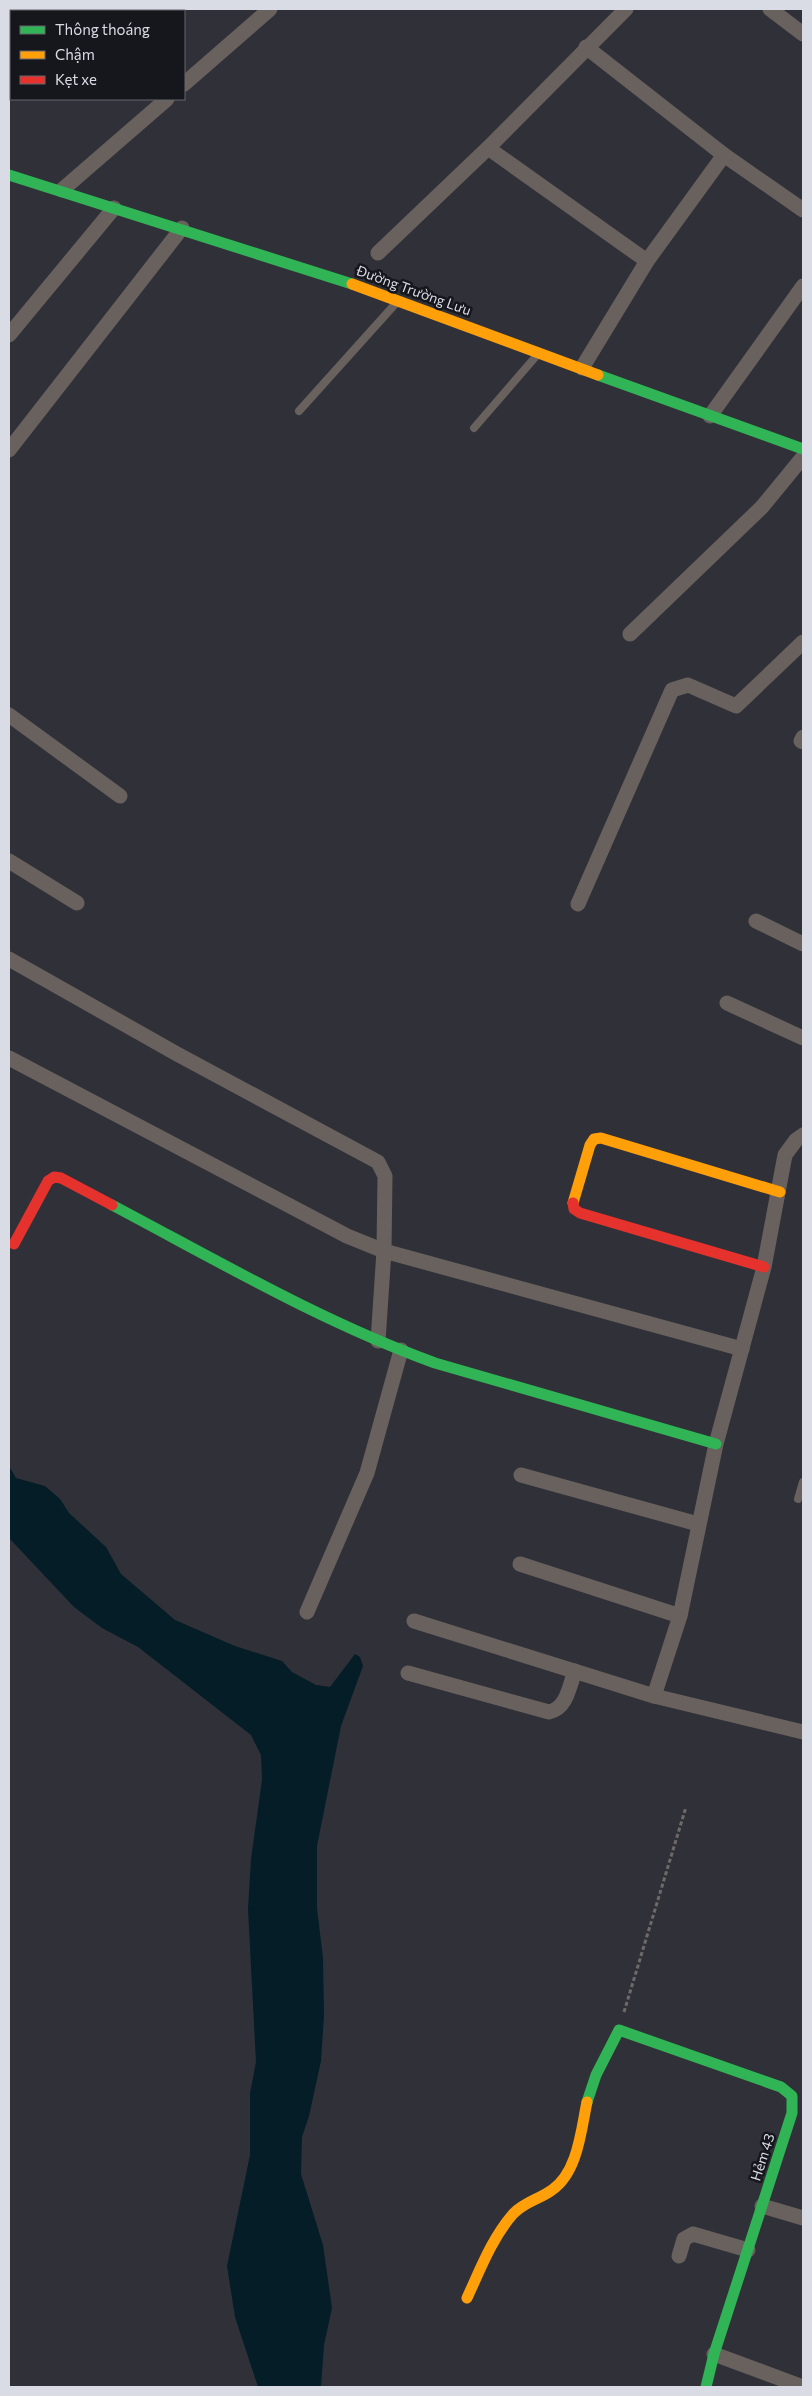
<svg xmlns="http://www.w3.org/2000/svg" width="812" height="2396" font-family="Commissioner,sans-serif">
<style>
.water{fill:#041d26}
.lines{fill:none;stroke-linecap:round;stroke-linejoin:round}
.path{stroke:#6f6a68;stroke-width:3;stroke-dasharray:4 2.5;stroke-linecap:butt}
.lane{stroke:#69615d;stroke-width:8}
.street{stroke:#69615d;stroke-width:15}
.fast{stroke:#30b455;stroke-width:11}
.slow{stroke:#ff9f0a;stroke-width:11}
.jam{stroke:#e5322d;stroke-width:11}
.labels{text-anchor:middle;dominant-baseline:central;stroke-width:5;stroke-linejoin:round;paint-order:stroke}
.street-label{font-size:14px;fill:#dadce5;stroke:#16171d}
</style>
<rect width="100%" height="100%" fill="#303138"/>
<path class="water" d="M 9,1466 L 16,1478 L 45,1486 L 60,1499 L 69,1513 L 106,1547 L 121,1574 L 175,1620 L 235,1646 L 282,1661 L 292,1672 L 316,1685 L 330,1687 L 355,1654 L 360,1657 L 363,1666 L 341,1726 L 317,1846 L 317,1908 L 323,1958 L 324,2016 L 321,2061 L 309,2116 L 302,2137 L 301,2174 L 323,2245 L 332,2308 L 324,2345 L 321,2387 L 258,2387 L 235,2317 L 227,2266 L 250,2155 L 250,2093 L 256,2062 L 248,1909 L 251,1859 L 262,1780 L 261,1755 L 251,1735 L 138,1647 L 102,1628 L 74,1607 L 9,1538 Z"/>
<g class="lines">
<path class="path" d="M 624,2012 L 686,1807"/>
<g class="lane">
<path d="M 299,411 L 397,302"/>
<path d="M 474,428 L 538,354"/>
<path d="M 798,1499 L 803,1482"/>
</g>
<g class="street">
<path d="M 770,9 L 803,34"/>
<path d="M 101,11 L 104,9"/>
<path d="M 586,47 L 724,155 L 803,210"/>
<path d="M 184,84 L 270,9"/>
<path d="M 9,87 L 11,85"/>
<path d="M 488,148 L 647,261"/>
<path d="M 62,190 L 167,99"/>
<path d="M 378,253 L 488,148 L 626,9"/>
<path d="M 9,335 L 114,208"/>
<path d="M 582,368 L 647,261 L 724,155"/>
<path d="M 710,416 L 803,286"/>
<path d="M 9,450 L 182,228"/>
<path d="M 630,634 L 762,507 L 803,457"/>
<path d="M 9,715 L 120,796"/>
<path d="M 803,737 L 801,741 L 803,742"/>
<path d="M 9,861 L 77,903"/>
<path d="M 578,904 L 672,690 L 688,685 L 736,706 L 803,642"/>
<path d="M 756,921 L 803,944"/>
<path d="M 9,959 L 177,1054 L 378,1162 L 385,1176 L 384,1251 L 378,1341"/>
<path d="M 727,1003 L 803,1038"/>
<path d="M 9,1058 L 347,1236 L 384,1251 L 742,1349"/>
<path d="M 521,1475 L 698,1524"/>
<path d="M 520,1564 L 680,1616"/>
<path d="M 307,1612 L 367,1473 L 401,1350"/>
<path d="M 414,1621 L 654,1696 L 803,1732"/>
<path d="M 408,1673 L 549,1712 C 567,1708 569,1687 575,1671"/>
<path d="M 654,1696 L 680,1616 L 716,1444 L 764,1267 L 785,1155 L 796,1140 L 803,1135"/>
<path d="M 762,2206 L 803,2218"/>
<path d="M 679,2256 L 684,2239 L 693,2234 L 748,2250"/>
<path d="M 714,2354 L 803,2387"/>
</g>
<g class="fast">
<path d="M 9,175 L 352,284"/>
<path d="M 598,375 L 803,449"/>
<path d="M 112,1205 C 218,1261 322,1322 435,1363 L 716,1444"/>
<path d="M 587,2102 L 596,2075 L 619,2030 L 781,2087 L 792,2096 L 792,2113 L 714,2354 L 706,2387"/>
</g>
<g class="slow">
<path d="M 352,284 L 598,375"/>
<path d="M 573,1203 L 590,1145 L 594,1139 L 601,1138 L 780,1192"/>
<path d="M 467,2298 C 480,2270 492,2238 513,2214 C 524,2202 540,2199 552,2190 C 578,2172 581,2130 587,2102"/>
</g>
<g class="jam">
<path d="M 573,1203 L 574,1209 L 580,1213 L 764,1267"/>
<path d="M 14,1244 L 48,1181 L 54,1177 L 61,1178 L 112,1205"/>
</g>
</g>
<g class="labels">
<g class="street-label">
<text transform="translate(414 290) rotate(20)">Đường Trường Lưu</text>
<text transform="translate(762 2157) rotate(-72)">Hẻm 43</text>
</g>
</g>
<rect width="812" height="2396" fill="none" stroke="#dadce5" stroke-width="20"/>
<rect x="10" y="10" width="175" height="90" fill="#16171d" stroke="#64666d"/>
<rect x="20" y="26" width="25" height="8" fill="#30b455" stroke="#64666d"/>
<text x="55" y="35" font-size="15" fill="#dadce5">Thông thoáng</text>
<rect x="20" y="51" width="25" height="8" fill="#ff9f0a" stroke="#64666d"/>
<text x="55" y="60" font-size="15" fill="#dadce5">Chậm</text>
<rect x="20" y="76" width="25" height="8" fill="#e5322d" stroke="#64666d"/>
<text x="55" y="85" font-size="15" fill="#dadce5">Kẹt xe</text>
</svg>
